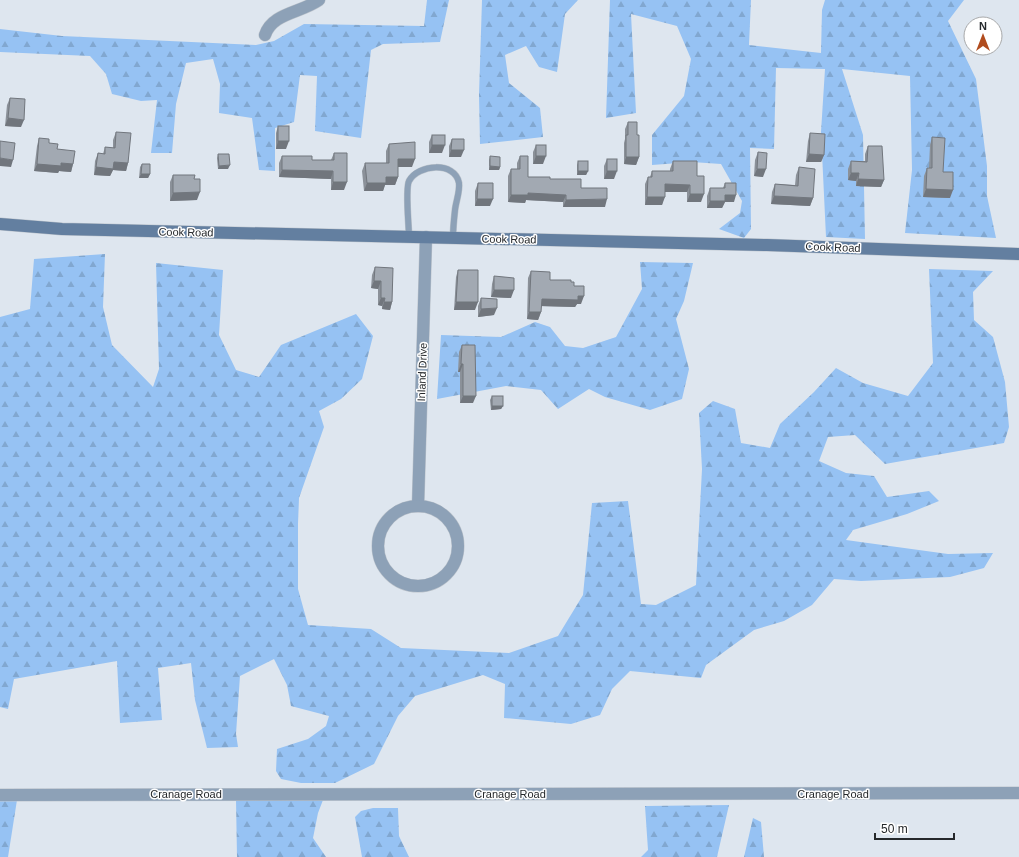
<svg xmlns="http://www.w3.org/2000/svg" width="1019" height="857" font-family="Helvetica,sans-serif">
<style>
.forest{fill:url(#forest-firs)}
.lines{fill:none;stroke-linecap:round;stroke-linejoin:round}
.lane-casing{stroke:#bdc4cc;stroke-width:7}
.street-casing{stroke:#bdc4cc;stroke-width:13}
.secondary-casing{stroke:#bdc4cc;stroke-width:13}
.lane{stroke:#8da1b7;stroke-width:6}
.street{stroke:#8da1b7;stroke-width:12}
.secondary{stroke:#637fa0;stroke-width:12}
.wall{fill:#8b9199}
.shaded-wall{fill:#71767d}
.building{fill:#a2a9b2;stroke:#71767d}
.labels{text-anchor:middle;dominant-baseline:central;stroke-width:3;stroke-linejoin:round;paint-order:stroke}
.street-label{font-size:11px;fill:#25282b;stroke:#fff}
</style>
<defs>
<pattern id="forest-firs" width="22" height="20" patternUnits="userSpaceOnUse"><rect width="22" height="20" fill="#96c2f3"/><path d="M5 1l3.5 6h-7zM16 11l3.5 6h-7z" fill="#81a7d0"/></pattern>
</defs>
<rect width="100%" height="100%" fill="#dee6ef"/>
<g class="forest">
<path d="M 427,0 L 449,0 L 440,42 L 383,44 L 371,50 L 361,138 L 315,131 L 317,76 L 300,75 L 294,122 L 275,128 L 275,171 L 259,170 L 252,118 L 219,113 L 220,84 L 213,59 L 186,63 L 176,104 L 172,153 L 151,153 L 157,100 L 141,101 L 112,94 L 106,74 L 90,56 L 0,52 L 0,29 L 62,36 L 256,45 L 274,41 L 304,24 L 424,26 Z"/>
<path d="M 482,0 L 578,0 L 565,14 L 557,72 L 539,67 L 526,46 L 505,55 L 509,83 L 540,108 L 543,137 L 480,144 L 479,95 Z"/>
<path d="M 610,0 L 751,0 L 749,45 L 821,53 L 822,10 L 825,0 L 964,0 L 948,21 L 976,79 L 987,166 L 987,196 L 996,238 L 905,233 L 912,170 L 910,76 L 842,69 L 863,135 L 865,239 L 826,237 L 821,132 L 825,69 L 776,68 L 774,149 L 750,148 L 751,229 L 744,238 L 719,229 L 740,213 L 742,201 L 721,164 L 692,162 L 652,165 L 652,135 L 684,96 L 691,59 L 677,26 L 631,14 L 636,113 L 606,118 Z"/>
<path d="M 105,254 L 103,307 L 112,345 L 153,387 L 159,369 L 156,263 L 223,270 L 219,335 L 236,370 L 259,377 L 281,345 L 356,314 L 373,336 L 362,379 L 341,399 L 319,411 L 324,427 L 299,498 L 298,524 L 298,589 L 308,625 L 371,629 L 401,648 L 509,653 L 558,636 L 583,595 L 592,503 L 628,501 L 641,604 L 656,605 L 696,585 L 702,469 L 699,413 L 713,401 L 735,409 L 741,443 L 770,448 L 780,424 L 814,392 L 836,368 L 863,383 L 908,396 L 933,363 L 929,269 L 993,271 L 973,292 L 974,320 L 993,337 L 1005,382 L 1009,427 L 1004,443 L 885,464 L 855,435 L 828,437 L 819,461 L 846,473 L 874,476 L 887,497 L 929,491 L 939,501 L 907,514 L 853,530 L 846,540 L 948,554 L 993,553 L 984,568 L 950,577 L 861,581 L 834,579 L 812,605 L 784,621 L 754,630 L 706,665 L 701,678 L 630,671 L 612,689 L 600,715 L 571,724 L 504,718 L 505,684 L 483,675 L 415,696 L 398,716 L 374,764 L 335,783 L 301,783 L 281,779 L 276,771 L 277,749 L 308,739 L 326,726 L 329,716 L 291,706 L 287,685 L 274,659 L 240,676 L 236,734 L 238,747 L 207,748 L 195,700 L 191,663 L 158,668 L 162,720 L 120,723 L 117,661 L 14,679 L 8,709 L 0,707 L 0,317 L 30,309 L 34,259 Z"/>
<path d="M 640,262 L 693,263 L 684,301 L 676,319 L 689,369 L 682,399 L 650,410 L 605,397 L 589,389 L 558,409 L 541,390 L 506,386 L 437,399 L 441,335 L 501,337 L 535,322 L 550,327 L 565,346 L 583,348 L 616,337 L 642,289 Z"/>
<path d="M 0,800 L 17,800 L 8,857 L 0,857 Z"/>
<path d="M 236,800 L 323,800 L 318,813 L 313,838 L 326,857 L 237,857 Z"/>
<path d="M 729,805 L 717,857 L 641,857 L 648,850 L 645,806 Z"/>
<path d="M 373,808 L 398,808 L 399,836 L 409,857 L 362,857 L 355,817 L 361,811 Z"/>
<path d="M 753,818 L 761,822 L 764,857 L 744,857 Z"/>
</g>
<g class="lines">
<defs>
<path id="lane" d="M 409,237 C 409,226 405,189 409,181 C 418,164 455,161 459,183 C 460,192 456,201 455,210 C 454,219 453,229 453,238"/>
<g id="street">
<path d="M 265,35 C 272,13 301,13 319,0"/>
<path d="M 418,506 L 426,237"/>
<circle cx="418" cy="546" r="40"/>
<path d="M 0,795 L 1019,793"/>
</g>
<path id="secondary" d="M 0,224 L 62,229 L 767,245 L 1019,254"/>
</defs>
<use href="#lane" class="lane-casing"/>
<use href="#street" class="street-casing"/>
<use href="#secondary" class="secondary-casing"/>
<use href="#lane" class="lane"/>
<use href="#street" class="street"/>
<use href="#secondary" class="secondary"/>
</g>
<g class="wall">
<path d="M 10,98 L 21,127 L 5,126 L 7,105 Z"/>
<path d="M 628,122 L 637,135 L 639,157 L 636,165 L 624,164 L 624,143 L 625,139 L 625,129 Z"/>
<path d="M 278,126 L 286,149 L 276,149 L 276,133 Z"/>
<path d="M 116,132 L 128,163 L 126,171 L 113,170 L 110,176 L 94,175 L 95,161 L 98,153 L 103,154 L 105,147 L 113,148 L 113,140 Z"/>
<path d="M 810,133 L 824,155 L 821,162 L 806,162 L 808,141 Z"/>
<path d="M 432,135 L 442,153 L 429,153 L 429,142 Z"/>
<path d="M 932,137 L 943,172 L 950,198 L 923,197 L 924,176 L 927,168 L 929,168 L 930,145 Z"/>
<path d="M 39,138 L 49,143 L 57,149 L 73,164 L 71,172 L 59,171 L 58,173 L 34,171 L 37,146 Z"/>
<path d="M 452,139 L 461,157 L 449,157 L 449,146 Z"/>
<path d="M 389,144 L 412,167 L 398,167 L 398,177 L 395,185 L 385,185 L 383,191 L 364,191 L 362,171 L 365,163 L 386,163 L 386,151 Z"/>
<path d="M 536,145 L 543,164 L 533,164 L 533,152 Z"/>
<path d="M 868,146 L 884,180 L 881,187 L 856,186 L 856,181 L 848,180 L 848,169 L 851,161 L 865,161 L 865,154 Z"/>
<path d="M 758,152 L 763,177 L 754,176 L 755,160 Z"/>
<path d="M 334,153 L 344,190 L 331,190 L 331,179 L 279,177 L 279,163 L 282,156 L 312,160 L 331,160 Z"/>
<path d="M 218,154 L 228,169 L 218,169 L 217,158 Z"/>
<path d="M 490,156 L 500,167 L 499,170 L 489,170 L 489,160 Z"/>
<path d="M 520,156 L 528,177 L 550,179 L 581,188 L 605,207 L 563,207 L 563,202 L 526,200 L 525,203 L 508,202 L 508,176 L 511,169 L 517,169 L 517,163 Z"/>
<path d="M 607,159 L 614,179 L 604,179 L 604,166 Z"/>
<path d="M 578,161 L 588,171 L 586,175 L 577,175 L 577,165 Z"/>
<path d="M 673,161 L 697,176 L 701,202 L 687,202 L 687,192 L 665,192 L 662,205 L 645,205 L 645,184 L 648,177 L 650,177 L 652,171 L 670,171 L 670,169 Z"/>
<path d="M 142,164 L 150,174 L 148,178 L 139,178 L 140,167 Z"/>
<path d="M 799,167 L 813,198 L 810,206 L 771,204 L 772,192 L 775,184 L 795,185 L 796,175 Z"/>
<path d="M 173,175 L 194,179 L 197,200 L 170,201 L 170,182 Z"/>
<path d="M 478,183 L 490,206 L 475,206 L 475,191 Z"/>
<path d="M 725,183 L 734,202 L 725,202 L 722,208 L 707,208 L 707,196 L 710,188 L 723,188 Z"/>
<path d="M 375,267 L 392,302 L 390,310 L 382,309 L 382,306 L 378,305 L 378,289 L 371,288 L 372,275 Z"/>
<path d="M 458,270 L 475,310 L 454,310 L 456,277 Z"/>
<path d="M 531,271 L 550,280 L 571,282 L 574,286 L 581,304 L 577,304 L 575,307 L 541,306 L 541,312 L 538,320 L 527,319 L 528,278 Z"/>
<path d="M 494,276 L 511,298 L 491,297 L 492,284 Z"/>
<path d="M 481,298 L 494,315 L 478,317 L 478,306 Z"/>
<path d="M 462,345 L 473,403 L 460,403 L 460,372 L 458,372 L 459,352 Z"/>
<path d="M 492,396 L 503,406 L 501,409 L 491,410 L 490,400 Z"/>
</g>
<g class="shaded-wall">
<path d="M 8,118 L 24,120 L 21,127 L 5,126 Z"/>
<path d="M 278,141 L 289,141 L 286,149 L 276,149 Z"/>
<path d="M 432,145 L 445,145 L 442,153 L 429,153 Z"/>
<path d="M 451,150 L 464,150 L 461,157 L 449,157 Z"/>
<path d="M 809,154 L 824,155 L 821,162 L 806,162 Z"/>
<path d="M 536,156 L 546,156 L 543,164 L 533,164 Z"/>
<path d="M 626,157 L 639,157 L 636,165 L 624,164 Z"/>
<path d="M 0,158 L 13,160 L 11,167 L 0,166 Z"/>
<path d="M 398,159 L 415,159 L 412,167 L 396,167 Z"/>
<path d="M 114,162 L 128,163 L 126,171 L 113,170 L 110,176 L 94,175 L 96,167 Z"/>
<path d="M 61,163 L 73,164 L 71,172 L 59,171 L 58,173 L 34,171 L 37,164 Z"/>
<path d="M 230,165 L 228,169 L 218,169 L 219,166 Z"/>
<path d="M 490,166 L 500,167 L 499,170 L 489,170 Z"/>
<path d="M 757,169 L 766,169 L 763,177 L 754,176 Z"/>
<path d="M 282,170 L 333,171 L 331,179 L 279,177 Z"/>
<path d="M 578,171 L 588,171 L 586,175 L 577,175 Z"/>
<path d="M 607,171 L 617,171 L 614,179 L 604,179 Z"/>
<path d="M 851,173 L 859,173 L 856,181 L 848,180 Z"/>
<path d="M 141,174 L 150,174 L 148,178 L 139,178 Z"/>
<path d="M 386,177 L 398,177 L 395,185 L 385,185 L 383,191 L 364,191 L 367,183 Z"/>
<path d="M 858,179 L 884,180 L 881,187 L 856,186 Z"/>
<path d="M 333,182 L 347,182 L 344,190 L 331,190 Z"/>
<path d="M 665,184 L 690,185 L 687,192 L 662,192 Z"/>
<path d="M 926,189 L 953,190 L 950,198 L 923,197 Z"/>
<path d="M 200,192 L 197,200 L 170,201 L 173,193 Z"/>
<path d="M 528,193 L 566,195 L 563,202 L 526,200 L 525,203 L 508,202 L 511,195 Z"/>
<path d="M 690,194 L 704,194 L 701,202 L 687,202 Z"/>
<path d="M 725,195 L 736,195 L 734,202 L 725,202 L 722,208 L 707,208 L 710,201 Z"/>
<path d="M 774,196 L 813,198 L 810,206 L 771,204 Z"/>
<path d="M 647,197 L 665,197 L 662,205 L 645,205 Z"/>
<path d="M 477,199 L 493,199 L 490,206 L 475,206 Z"/>
<path d="M 607,199 L 605,207 L 563,207 L 566,200 Z"/>
<path d="M 374,281 L 381,281 L 378,289 L 371,288 Z"/>
<path d="M 494,290 L 514,290 L 511,298 L 491,297 Z"/>
<path d="M 578,296 L 584,296 L 581,304 L 577,304 L 575,307 L 539,306 L 542,299 Z"/>
<path d="M 381,298 L 385,298 L 382,306 L 378,305 Z"/>
<path d="M 384,302 L 392,302 L 390,310 L 382,309 Z"/>
<path d="M 456,302 L 478,302 L 475,310 L 454,310 Z"/>
<path d="M 497,308 L 494,315 L 478,317 L 481,309 Z"/>
<path d="M 529,312 L 541,312 L 538,320 L 527,319 Z"/>
<path d="M 461,364 L 463,364 L 460,372 L 458,372 Z"/>
<path d="M 463,396 L 476,396 L 473,403 L 460,403 Z"/>
<path d="M 492,406 L 503,406 L 501,409 L 491,410 Z"/>
</g>
<g class="building">
<path d="M 10,98 L 25,99 L 24,120 L 8,118 Z"/>
<path d="M 628,122 L 637,122 L 637,135 L 639,135 L 639,157 L 626,157 L 626,135 L 628,135 Z"/>
<rect x="278" y="126" width="11" height="15"/>
<path d="M 116,132 L 131,133 L 128,163 L 114,162 L 113,169 L 96,167 L 98,153 L 105,154 L 105,147 L 115,148 Z"/>
<path d="M 810,133 L 825,134 L 824,155 L 809,154 Z"/>
<rect x="432" y="135" width="13" height="10"/>
<path d="M 932,137 L 945,138 L 943,172 L 953,172 L 953,190 L 926,189 L 927,168 L 932,168 Z"/>
<path d="M 39,138 L 49,139 L 49,143 L 58,144 L 57,149 L 75,151 L 73,164 L 61,163 L 61,166 L 37,164 Z"/>
<path d="M 452,139 L 464,139 L 464,150 L 451,150 Z"/>
<path d="M 0,141 L 15,143 L 13,160 L 0,158 Z"/>
<path d="M 415,142 L 415,159 L 398,159 L 398,177 L 386,177 L 386,183 L 367,183 L 365,163 L 389,163 L 389,144 Z"/>
<rect x="536" y="145" width="10" height="11"/>
<path d="M 868,146 L 882,146 L 884,180 L 858,179 L 859,173 L 851,173 L 851,161 L 867,162 Z"/>
<path d="M 758,152 L 767,153 L 766,169 L 757,169 Z"/>
<path d="M 334,153 L 347,153 L 347,182 L 333,182 L 333,171 L 282,170 L 282,156 L 312,156 L 312,160 L 334,160 Z"/>
<path d="M 218,154 L 229,154 L 230,165 L 219,166 Z"/>
<path d="M 490,156 L 500,157 L 500,167 L 490,166 Z"/>
<path d="M 520,156 L 528,156 L 528,177 L 550,177 L 550,179 L 581,179 L 581,188 L 607,188 L 607,199 L 566,200 L 566,195 L 528,193 L 528,195 L 511,195 L 511,169 L 520,169 Z"/>
<rect x="607" y="159" width="10" height="12"/>
<rect x="578" y="161" width="10" height="10"/>
<path d="M 673,161 L 697,161 L 697,176 L 704,176 L 704,194 L 690,194 L 690,185 L 665,184 L 665,197 L 647,197 L 648,177 L 652,177 L 652,171 L 673,171 Z"/>
<path d="M 142,164 L 150,164 L 150,174 L 141,174 Z"/>
<path d="M 799,167 L 815,169 L 813,198 L 774,196 L 775,184 L 798,186 Z"/>
<path d="M 173,175 L 195,175 L 194,179 L 200,179 L 200,192 L 173,193 Z"/>
<path d="M 478,183 L 493,183 L 493,199 L 477,199 Z"/>
<path d="M 725,183 L 736,183 L 736,195 L 725,195 L 725,201 L 710,201 L 710,188 L 725,188 Z"/>
<path d="M 375,267 L 393,268 L 392,302 L 384,302 L 385,298 L 381,298 L 381,281 L 374,281 Z"/>
<path d="M 458,270 L 478,270 L 478,302 L 456,302 Z"/>
<path d="M 531,271 L 550,272 L 550,280 L 571,280 L 571,282 L 574,282 L 574,286 L 584,286 L 584,296 L 578,296 L 578,300 L 542,299 L 541,312 L 529,312 Z"/>
<path d="M 494,276 L 514,278 L 514,290 L 494,290 Z"/>
<path d="M 481,298 L 497,299 L 497,308 L 481,309 Z"/>
<path d="M 462,345 L 475,345 L 476,396 L 463,396 L 463,364 L 461,364 Z"/>
<rect x="492" y="396" width="11" height="10"/>
</g>
<g class="labels">
<g class="street-label">
<text transform="translate(186 232) rotate(1)">Cook Road</text>
<text transform="translate(509 239) rotate(1)">Cook Road</text>
<text transform="translate(833 247) rotate(2)">Cook Road</text>
<text transform="translate(422 372) rotate(-88)">Inland Drive</text>
<text x="186" y="794">Cranage Road</text>
<text x="510" y="794">Cranage Road</text>
<text x="833" y="794">Cranage Road</text>
</g>
</g>
<g transform="translate(983 36)"><circle r="19" fill="#ffffff" stroke="#a8a9aa"/>
<path d="M0-3L7 15L0 10L-7 15Z" fill="#b14c1e"/>
<text y="-6" font-size="11" font-weight="bold" text-anchor="middle" fill="#25282b">N</text>
</g>
<path d="M875 833v6h79v-6" fill="none" stroke="#25282b" stroke-width="2"/>
<text x="881" y="833" font-size="12" fill="#25282b" stroke="#ffffff" stroke-width="3" paint-order="stroke">50 m</text>
</svg>
